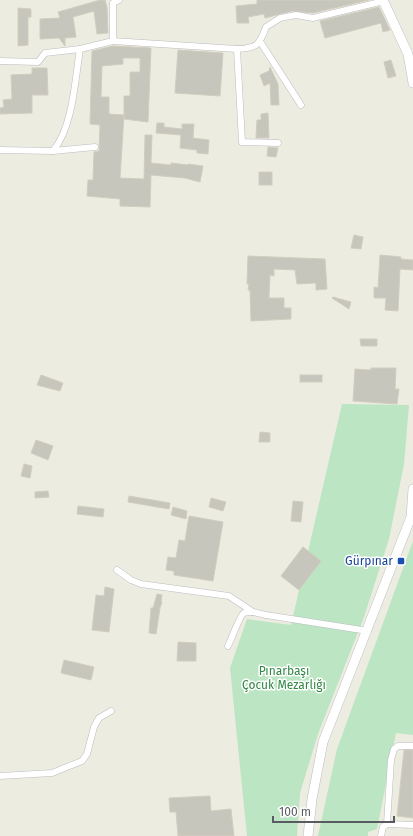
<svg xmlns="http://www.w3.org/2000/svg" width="413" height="836" font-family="'Fira Sans',sans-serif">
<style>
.green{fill:#bbe5c3}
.building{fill:#c7c6bd;stroke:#d1cebe;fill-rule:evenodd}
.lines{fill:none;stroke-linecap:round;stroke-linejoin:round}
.street-casing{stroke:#bbbcc2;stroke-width:7}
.secondary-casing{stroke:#bbbdc5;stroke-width:10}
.street{stroke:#fff;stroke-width:6}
.secondary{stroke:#fff;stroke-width:9}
.transit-dot{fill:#1a4fb4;stroke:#fff;stroke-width:1.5}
.labels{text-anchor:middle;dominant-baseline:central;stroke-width:3;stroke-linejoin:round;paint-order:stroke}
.transit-label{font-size:12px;fill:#164399;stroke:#fff;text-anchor:end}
.park-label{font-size:12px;fill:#338645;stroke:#fff}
</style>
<rect width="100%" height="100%" fill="#edece0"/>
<g class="green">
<path d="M 342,404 L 409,405 L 404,464 L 389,539 L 364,617 L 318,734 L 300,793 L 297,836 L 247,836 L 230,668 L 247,619 L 291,625 Z"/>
<path d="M 413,541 L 413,735 L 396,733 L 377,829 L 368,832 L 368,836 L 318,836 L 337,749 Z"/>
</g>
<g class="building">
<path d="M 100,0 L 105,0 L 107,7 L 108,33 L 97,34 L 94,11 L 73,17 L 76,37 L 65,38 L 65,46 L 59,38 L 40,39 L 40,19 L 60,18 L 58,12 Z"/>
<path d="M 257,0 L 369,0 L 313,13 L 292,11 L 265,18 L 264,14 L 248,17 L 249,23 L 237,23 L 236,6 L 257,4 Z"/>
<path d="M 379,7 L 390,30 L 383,32 L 381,23 L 325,38 L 320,21 Z"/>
<path d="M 18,8 L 31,9 L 31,17 L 28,17 L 28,45 L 18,46 Z"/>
<path d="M 113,46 L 151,48 L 148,122 L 124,119 L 124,115 L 120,178 L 144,179 L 145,135 L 152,135 L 151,163 L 171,165 L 171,163 L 188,165 L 188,164 L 203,166 L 200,182 L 185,178 L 151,175 L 150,207 L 120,206 L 120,199 L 87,196 L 88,180 L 93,180 L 94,152 L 99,151 L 100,125 L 90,124 L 92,51 ZM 123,58 L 140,58 L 140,72 L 130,72 L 130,96 L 124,96 L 124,115 L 109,114 L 109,97 L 101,97 L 102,66 L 123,64 Z"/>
<path d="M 178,50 L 223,53 L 220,96 L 175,93 Z"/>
<path d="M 391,60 L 396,76 L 388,78 L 384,62 Z"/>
<path d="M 270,67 L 278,84 L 279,105 L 271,105 L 270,83 L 264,86 L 260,75 L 269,71 Z"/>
<path d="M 32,68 L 47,68 L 48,95 L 32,95 L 32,113 L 0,114 L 0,108 L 4,107 L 3,100 L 12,99 L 11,75 L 32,74 Z"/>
<path d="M 268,113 L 269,138 L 256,138 L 257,120 L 261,120 L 261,114 Z"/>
<path d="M 157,123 L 164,123 L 164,127 L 182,129 L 182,124 L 194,124 L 193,138 L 209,140 L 208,154 L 197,153 L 197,150 L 180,148 L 181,135 L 156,133 Z"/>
<path d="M 268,147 L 278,148 L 276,157 L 267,156 Z"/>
<rect x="259" y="172" width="13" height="13"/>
<path d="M 354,235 L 363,237 L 361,249 L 351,248 Z"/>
<path d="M 380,255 L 401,257 L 401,259 L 413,260 L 413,270 L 400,269 L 398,311 L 385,310 L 386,298 L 374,298 L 374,287 L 378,288 Z"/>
<path d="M 248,256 L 325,259 L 327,289 L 316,290 L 316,283 L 297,284 L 295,270 L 274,269 L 274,276 L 270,275 L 269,298 L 284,298 L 284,308 L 291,308 L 291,319 L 251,321 L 250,290 L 248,290 L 249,284 L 247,284 Z"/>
<path d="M 333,297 L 351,302 L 349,309 L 332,298 Z"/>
<path d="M 360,339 L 377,339 L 377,346 L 361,346 Z"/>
<path d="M 371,368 L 396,368 L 395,389 L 399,389 L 397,404 L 353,401 L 355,369 L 371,370 Z"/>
<path d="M 41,375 L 63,383 L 60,391 L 37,385 Z"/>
<rect x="300" y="375" width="22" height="7"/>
<path d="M 260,432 L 270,433 L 270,442 L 259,442 Z"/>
<path d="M 36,440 L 53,446 L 48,460 L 31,453 Z"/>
<path d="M 24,464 L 32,466 L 30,478 L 21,476 Z"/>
<path d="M 48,491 L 49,497 L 35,498 L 35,492 Z"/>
<path d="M 129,496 L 170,503 L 169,509 L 128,502 Z"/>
<path d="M 211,498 L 226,502 L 223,511 L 209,507 Z"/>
<path d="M 293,501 L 303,502 L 301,522 L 291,521 Z"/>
<path d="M 78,506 L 104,509 L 103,517 L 77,514 Z"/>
<path d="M 173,507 L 187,511 L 186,519 L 171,515 Z"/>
<path d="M 189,516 L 223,522 L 213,581 L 174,575 L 174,571 L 166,570 L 168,557 L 176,558 L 179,540 L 185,541 Z"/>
<path d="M 303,547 L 321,561 L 299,590 L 281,576 Z"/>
<path d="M 105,587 L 114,589 L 109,632 L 92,630 L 96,595 L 104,596 Z"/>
<path d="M 157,594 L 162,595 L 161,602 L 162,602 L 160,608 L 156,634 L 149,633 L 151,608 L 153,608 Z"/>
<path d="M 178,642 L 196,643 L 196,661 L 177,661 Z"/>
<path d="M 64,660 L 94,667 L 91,680 L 61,673 Z"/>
<path d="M 404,750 L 413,750 L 413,818 L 397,816 Z"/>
<path d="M 210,796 L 211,811 L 231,809 L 234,836 L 178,836 L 176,812 L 170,812 L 169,798 Z"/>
</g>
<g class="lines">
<defs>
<g id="street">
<path d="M 113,41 L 113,3 L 119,0"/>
<path d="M 261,43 L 301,105"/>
<path d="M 237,49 L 242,142 L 278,143"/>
<path d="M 0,61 L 38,62 L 45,53 L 80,49 L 113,41 L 237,49 C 257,48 259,46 266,27 L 280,18 L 296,15 L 313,18 L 384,1"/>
<path d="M 0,150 L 53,151 L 95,147"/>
<path d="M 53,151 C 73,127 75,80 80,49"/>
<path d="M 117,570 L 131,580 L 141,584 L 229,596 L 253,612 L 266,615 L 368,631"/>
<path d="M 228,646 C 231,640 240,615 244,613 C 246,612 251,612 253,612"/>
<path d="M 0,776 L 52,773 L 82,761 L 87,754 L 94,727 L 99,718 L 111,711"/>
<path d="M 387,824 L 413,825"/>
<path d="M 381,836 L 383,827 L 387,824 L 391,760 L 394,749 L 398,746 L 413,746"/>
</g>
<g id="secondary">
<path d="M 383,0 L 408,54 L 413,83"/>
<path d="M 308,836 L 312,799 L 323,742 L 411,517 L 413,489"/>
</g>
</defs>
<use href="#street" class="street-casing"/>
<use href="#secondary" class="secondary-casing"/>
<use href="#street" class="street"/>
<use href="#secondary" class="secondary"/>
</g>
<rect class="transit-dot" x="397" y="557" width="8" height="8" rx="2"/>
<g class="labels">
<g class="transit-label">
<text x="393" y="561">Gürpınar</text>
</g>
<g class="park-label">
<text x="284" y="671">Pınarbaşı<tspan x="284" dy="14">Çocuk Mezarlığı</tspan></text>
</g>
</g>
<path d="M273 816v6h121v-6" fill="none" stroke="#595b62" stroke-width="2"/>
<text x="279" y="816" font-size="12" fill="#595b62" stroke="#ffffff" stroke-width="3" paint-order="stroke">100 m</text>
</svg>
